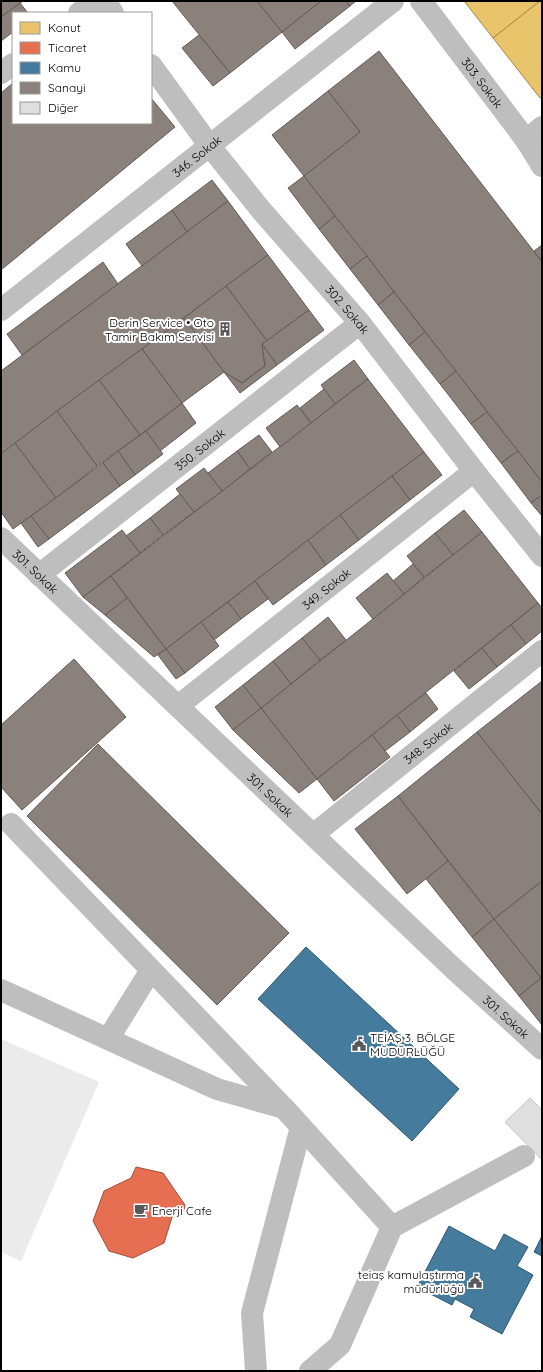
<svg xmlns="http://www.w3.org/2000/svg" width="543" height="1372" font-family="Quicksand,sans-serif">
<style>
.green{fill:#ebebeb}
.homes{fill:#e9c46a;stroke:#a3894a}
.shops{fill:#e76f51;stroke:#a24e39}
.public{fill:#457b9d;stroke:#30566e}
.industry{fill:#8a817c;stroke:#615a57}
.building{fill:#dfdfdf;stroke:#c6c6c6}
.lines{fill:none;stroke-linecap:round;stroke-linejoin:round}
.minor{stroke:#bebebe;stroke-width:22}
.labels{text-anchor:middle;dominant-baseline:central;stroke-width:4;stroke-linejoin:round;paint-order:stroke}
.street-label{font-size:12px;fill:#000;stroke:#fff}
.poi-label{font-size:12px;fill:#000;stroke:#fff;text-anchor:end}
</style>
<rect width="100%" height="100%" fill="#fff"/>
<path class="green" d="M 1,1039 L 99,1082 L 21,1261 L 1,1252 Z"/>
<g class="homes">
<path d="M 464,1 L 540,1 L 493,38 Z"/>
<path d="M 540,1 L 542,1 L 542,97 L 540,98 L 493,38 Z"/>
</g>
<path class="shops" d="M 136,1167 L 163,1173 L 185,1205 L 183,1215 L 173,1214 L 164,1243 L 133,1258 L 109,1251 L 93,1221 L 104,1191 L 131,1178 Z"/>
<g class="public">
<path d="M 306,947 L 459,1089 L 412,1141 L 258,999 Z"/>
<path d="M 449,1226 L 495,1251 L 504,1234 L 528,1247 L 517,1266 L 533,1275 L 502,1334 L 470,1317 L 474,1309 L 455,1299 L 452,1305 L 417,1287 Z"/>
<path d="M 542,1236 L 542,1256 L 534,1252 Z"/>
</g>
<g class="industry">
<path d="M 1,1 L 23,1 L 1,17 Z"/>
<path d="M 172,1 L 257,1 L 282,32 L 230,73 Z"/>
<path d="M 257,1 L 321,1 L 282,32 Z"/>
<path d="M 321,1 L 346,1 L 350,6 L 295,49 L 282,32 Z"/>
<path d="M 346,1 L 356,1 L 350,6 Z"/>
<path d="M 20,3 L 28,13 L 13,13 L 13,32 L 1,41 L 1,17 Z"/>
<path d="M 199,35 L 230,73 L 213,86 L 182,48 Z"/>
<path d="M 379,51 L 542,262 L 542,482 L 304,176 L 360,132 L 328,91 Z"/>
<path d="M 13,83 L 13,123 L 151,123 L 151,98 L 175,127 L 1,270 L 1,93 Z"/>
<path d="M 328,91 L 360,132 L 304,176 L 272,135 Z"/>
<path d="M 304,176 L 335,216 L 319,229 L 288,188 Z"/>
<path d="M 212,180 L 228,201 L 187,232 L 172,210 Z"/>
<path d="M 228,201 L 268,255 L 1,454 L 1,371 Z"/>
<path d="M 172,210 L 187,232 L 142,266 L 126,244 Z"/>
<path d="M 335,216 L 367,256 L 350,269 L 319,229 Z"/>
<path d="M 542,245 L 542,262 L 534,251 Z"/>
<path d="M 268,255 L 309,310 L 267,341 L 226,286 Z"/>
<path d="M 367,256 L 394,292 L 378,305 L 350,269 Z"/>
<path d="M 103,262 L 118,284 L 22,355 L 7,334 Z"/>
<path d="M 226,286 L 267,341 L 262,344 L 265,366 L 242,383 L 224,372 L 184,318 Z"/>
<path d="M 394,292 L 425,332 L 409,345 L 378,305 Z"/>
<path d="M 309,310 L 324,330 L 277,365 L 262,344 Z"/>
<path d="M 184,318 L 224,372 L 182,403 L 142,349 Z"/>
<path d="M 425,332 L 456,371 L 440,384 L 409,345 Z"/>
<path d="M 262,344 L 277,365 L 240,393 L 224,372 L 242,383 L 265,366 Z"/>
<path d="M 142,349 L 182,403 L 140,435 L 99,380 Z"/>
<path d="M 354,360 L 368,379 L 335,404 L 321,385 Z"/>
<path d="M 456,371 L 487,412 L 471,424 L 440,384 Z"/>
<path d="M 368,379 L 424,452 L 166,649 L 111,576 Z"/>
<path d="M 99,380 L 140,435 L 97,466 L 57,411 Z"/>
<path d="M 324,389 L 335,404 L 311,423 L 300,408 Z"/>
<path d="M 182,403 L 196,423 L 160,451 L 146,431 Z"/>
<path d="M 297,405 L 311,423 L 280,447 L 266,428 Z"/>
<path d="M 57,411 L 97,466 L 56,498 L 15,443 Z"/>
<path d="M 487,412 L 518,451 L 501,463 L 471,424 Z"/>
<path d="M 146,431 L 163,454 L 135,475 L 118,451 Z"/>
<path d="M 259,435 L 272,452 L 250,469 L 237,451 Z"/>
<path d="M 15,443 L 56,498 L 13,529 L 1,512 L 1,454 Z"/>
<path d="M 118,451 L 135,475 L 120,486 L 103,463 Z"/>
<path d="M 237,451 L 250,469 L 222,491 L 208,473 Z"/>
<path d="M 518,451 L 542,482 L 542,495 L 531,503 L 501,463 Z"/>
<path d="M 424,452 L 442,475 L 410,500 L 392,476 Z"/>
<path d="M 103,463 L 120,486 L 49,539 L 31,516 Z"/>
<path d="M 204,468 L 222,491 L 194,512 L 176,489 Z"/>
<path d="M 392,476 L 410,500 L 359,540 L 340,515 Z"/>
<path d="M 180,494 L 194,512 L 163,535 L 150,518 Z"/>
<path d="M 542,495 L 542,516 L 531,503 Z"/>
<path d="M 464,510 L 482,532 L 453,555 L 435,533 Z"/>
<path d="M 340,515 L 359,540 L 326,565 L 308,540 Z"/>
<path d="M 31,516 L 49,539 L 38,547 L 21,523 Z"/>
<path d="M 150,518 L 163,535 L 140,553 L 126,536 Z"/>
<path d="M 122,530 L 140,553 L 83,597 L 65,573 Z"/>
<path d="M 482,532 L 538,603 L 317,779 L 261,708 Z"/>
<path d="M 435,533 L 453,555 L 424,577 L 407,556 Z"/>
<path d="M 308,540 L 326,565 L 273,605 L 255,581 Z"/>
<path d="M 413,564 L 424,577 L 404,594 L 393,581 Z"/>
<path d="M 387,573 L 404,594 L 373,619 L 356,598 Z"/>
<path d="M 111,576 L 127,598 L 105,615 L 83,597 Z"/>
<path d="M 255,581 L 268,599 L 241,619 L 228,602 Z"/>
<path d="M 127,598 L 166,649 L 154,657 L 105,615 Z"/>
<path d="M 228,602 L 241,619 L 214,640 L 201,622 Z"/>
<path d="M 538,603 L 542,608 L 542,631 L 526,644 L 511,625 Z"/>
<path d="M 328,617 L 346,640 L 320,660 L 302,638 Z"/>
<path d="M 201,622 L 219,646 L 185,673 L 166,649 Z"/>
<path d="M 511,625 L 526,644 L 497,667 L 482,648 Z"/>
<path d="M 302,638 L 320,660 L 291,684 L 273,661 Z"/>
<path d="M 482,648 L 497,667 L 469,689 L 454,671 Z"/>
<path d="M 166,649 L 185,673 L 176,679 L 158,655 Z"/>
<path d="M 74,659 L 126,717 L 22,810 L 1,787 L 1,725 Z"/>
<path d="M 273,661 L 291,684 L 261,708 L 243,685 Z"/>
<path d="M 542,681 L 542,814 L 477,732 Z"/>
<path d="M 243,685 L 261,708 L 233,730 L 215,707 Z"/>
<path d="M 426,693 L 438,709 L 410,732 L 397,715 Z"/>
<path d="M 261,708 L 317,779 L 299,793 L 233,730 Z"/>
<path d="M 397,715 L 410,732 L 385,751 L 372,735 Z"/>
<path d="M 477,732 L 542,814 L 542,881 L 494,919 L 398,796 Z"/>
<path d="M 372,735 L 390,757 L 334,801 L 317,779 Z"/>
<path d="M 98,744 L 289,933 L 217,1005 L 27,816 Z"/>
<path d="M 398,796 L 448,861 L 407,894 L 355,829 Z"/>
<path d="M 448,861 L 494,919 L 472,937 L 426,879 Z"/>
<path d="M 542,881 L 542,978 L 541,978 L 494,919 Z"/>
<path d="M 494,919 L 541,978 L 519,996 L 472,937 Z"/>
<path d="M 541,978 L 542,979 L 542,1025 L 519,996 Z"/>
</g>
<path class="building" d="M 530,1098 L 542,1110 L 542,1160 L 505,1122 Z"/>
<g class="lines">
<g class="minor">
<path d="M 105,1 L 113,13"/>
<path id="s1" d="M 421,1 L 526,140 L 542,166"/>
<path d="M 79,13 L 95,1"/>
<path id="s2" d="M 151,65 L 209,145 L 261,210 L 360,323 L 474,471 L 542,556"/>
<path d="M 1,73 L 13,64"/>
<path d="M 526,140 L 542,127"/>
<path id="s3" d="M 1,310 L 393,1"/>
<path id="s4" d="M 1,538 L 454,969 L 542,1049"/>
<path id="s5" d="M 39,575 L 360,323"/>
<path id="s6" d="M 178,706 L 474,471"/>
<path d="M 11,824 L 283,1107"/>
<path id="s7" d="M 314,834 L 542,651"/>
<path d="M 1,990 L 217,1089 L 284,1108 L 392,1227 L 340,1345 L 310,1371"/>
<path d="M 108,1039 L 151,970"/>
<path d="M 392,1227 L 524,1156"/>
<path d="M 256,1371 L 252,1313 L 301,1127"/>
</g>
</g>
<defs>
<symbol id="building-bare" viewBox="-9 -9 18 18"><path d="M-4-6H4V6H1V3H-1V6H-4ZM-2.5-4.3h1.7v1.8h-1.7ZM.8-4.3h1.7v1.8H.8ZM-2.5-1h1.7V.8h-1.7ZM.8-1h1.7V.8H.8Z" fill="#595959" stroke="#fff" stroke-width="2.5" paint-order="stroke"/></symbol>
<symbol id="civic-bare" viewBox="-9 -9 18 18"><path d="M-.6-6.5H3V-4.5H.6V-3L4-1V1h2V6H-6V1h2V-1L-.6-3ZM-1.2 2.5V6h2.4V2.5Z" fill="#595959" stroke="#fff" stroke-width="2.5" paint-order="stroke"/></symbol>
<symbol id="cafe-bare" viewBox="-9 -9 18 18"><path d="M-5.5-4.5H6V0H3Q3 3.5 0 3.5H-2.5Q-5.5 3.5-5.5 0ZM3-3.2v2h1.7v-2ZM-6 4.5H4V6H-6Z" fill="#595959" stroke="#fff" stroke-width="2.5" paint-order="stroke"/></symbol>
</defs>
<g fill-rule="evenodd">
<use href="#building-bare" x="215" y="319" width="20" height="20"/>
<use href="#civic-bare" x="349" y="1034" width="20" height="20"/>
<use href="#cafe-bare" x="131" y="1200" width="20" height="20"/>
<use href="#civic-bare" x="465" y="1271" width="20" height="20"/>
</g>
<g class="labels">
<g class="street-label">
<text stroke="none"><textPath href="#s1" startOffset="102">303. Sokak</textPath></text>
<text stroke="none"><textPath href="#s3" startOffset="249">346. Sokak</textPath></text>
<text stroke="none"><textPath href="#s2" startOffset="314">302. Sokak</textPath></text>
<text stroke="none"><textPath href="#s5" startOffset="204">350. Sokak</textPath></text>
<text stroke="none"><textPath href="#s4" startOffset="48">301. Sokak</textPath></text>
<text stroke="none"><textPath href="#s6" startOffset="189">349. Sokak</textPath></text>
<text stroke="none"><textPath href="#s7" startOffset="146">348. Sokak</textPath></text>
<text stroke="none"><textPath href="#s4" startOffset="372">301. Sokak</textPath></text>
<text stroke="none"><textPath href="#s4" startOffset="696">301. Sokak</textPath></text>
</g>
<g class="poi-label">
<text x="214" y="322">Derin Service • Oto<tspan x="214" dy="14">Tamir Bakım Servisi</tspan></text>
<text x="370" y="1037" text-anchor="start">TEİAŞ 3. BÖLGE<tspan x="370" dy="14">MÜDÜRLÜĞÜ</tspan></text>
<text x="152" y="1210" text-anchor="start">Enerji Cafe</text>
<text x="464" y="1274">teiaş kamulaştırma<tspan x="464" dy="14">müdürlüğü</tspan></text>
</g>
</g>
<rect width="543" height="1372" fill="none" stroke="#000000" stroke-width="4"/>
<rect x="12" y="12" width="140" height="112" fill="#ffffff" stroke="#999999"/>
<rect x="20" y="22" width="20" height="12" fill="#e9c46a" stroke="#999999"/>
<text x="48" y="32" font-size="12" fill="#000000">Konut</text>
<rect x="20" y="42" width="20" height="12" fill="#e76f51" stroke="#999999"/>
<text x="48" y="52" font-size="12" fill="#000000">Ticaret</text>
<rect x="20" y="62" width="20" height="12" fill="#457b9d" stroke="#999999"/>
<text x="48" y="72" font-size="12" fill="#000000">Kamu</text>
<rect x="20" y="82" width="20" height="12" fill="#8a817c" stroke="#999999"/>
<text x="48" y="92" font-size="12" fill="#000000">Sanayi</text>
<rect x="20" y="102" width="20" height="12" fill="#dfdfdf" stroke="#999999"/>
<text x="48" y="112" font-size="12" fill="#000000">Diğer</text>
</svg>
